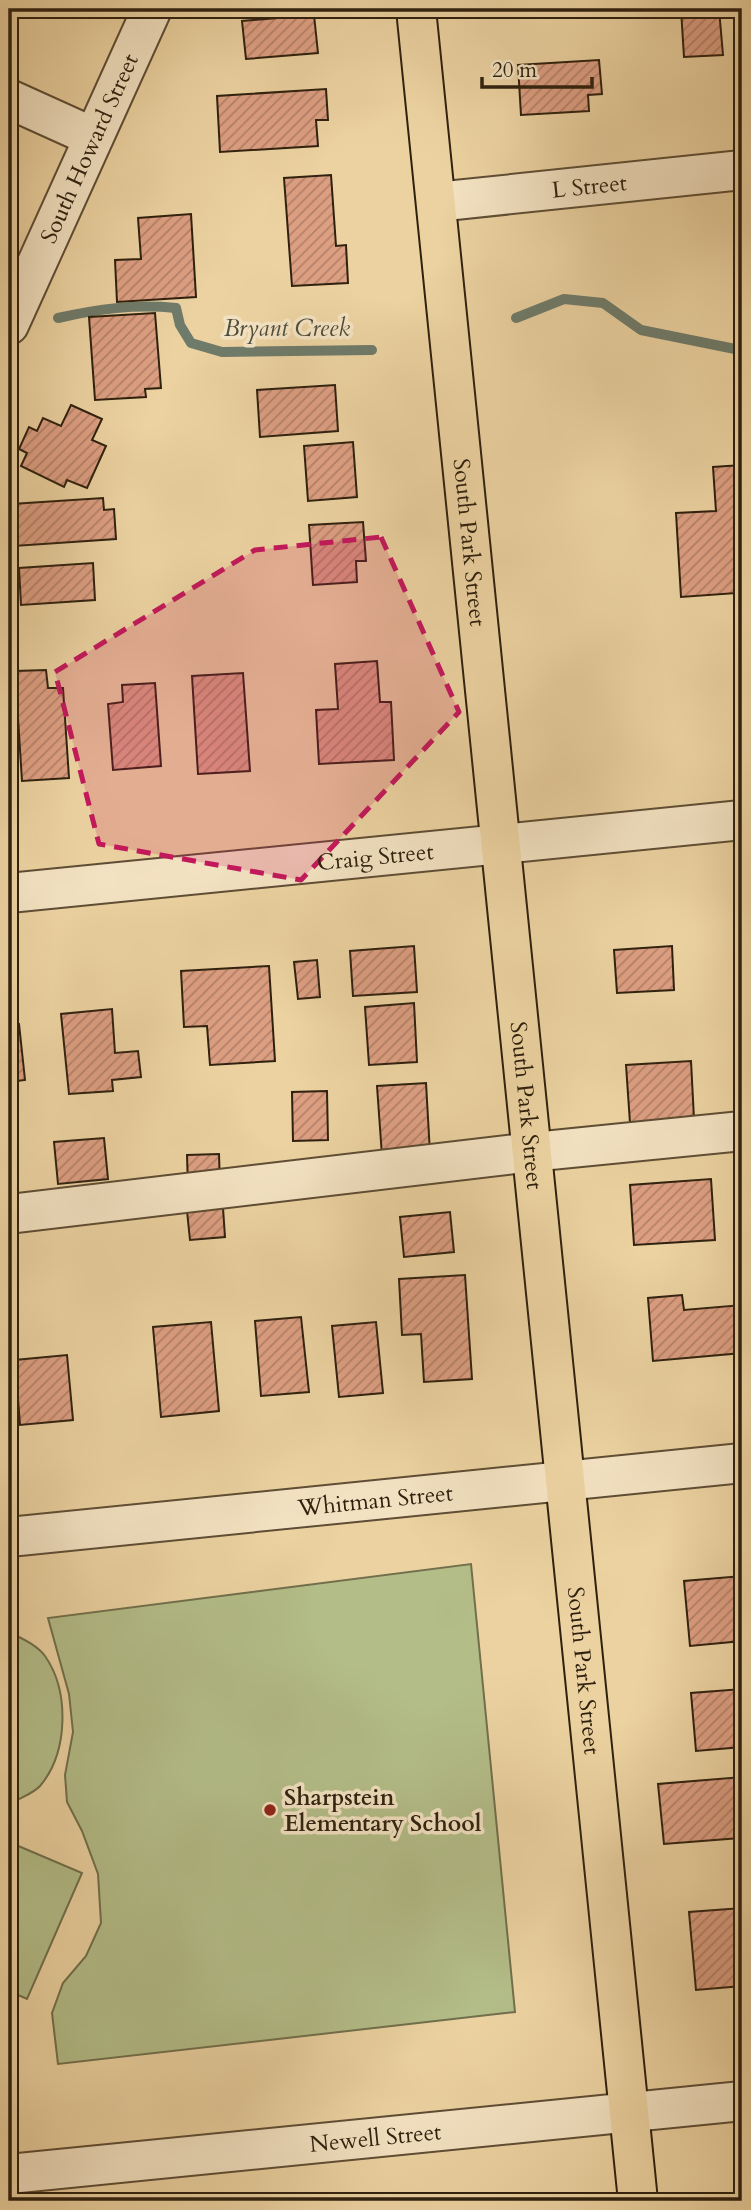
<svg xmlns="http://www.w3.org/2000/svg" width="751" height="2210" font-family="Cardo,serif">
<style>
.green{fill:#b3bd88;stroke:#716f4c;stroke-width:2}
.lines{fill:none;stroke-linecap:round;stroke-linejoin:round}
.stream{stroke:#6f7b6a;stroke-width:10}
.building{fill:url(#building-hatch);stroke:#2f210f;stroke-width:2}
.minor-casing{stroke:#5e4d34;stroke-width:42}
.major-casing{stroke:#2f210f;stroke-width:42}
.minor{stroke:#f3e2c2;stroke-width:38}
.major{stroke:#ecd2a1;stroke-width:38}
.marked{fill:#c2185b;fill-opacity:0.2;stroke:#c2185b;stroke-width:5;stroke-dasharray:14 9;stroke-linejoin:round}
.poi-dot{fill:#8f2418;stroke:#f3e2c2;stroke-width:2.5}
.labels{text-anchor:middle;dominant-baseline:central;stroke-width:7;stroke-linejoin:round;paint-order:stroke}
.street-label{font-size:23px;fill:#2f210f;stroke:#f3e2c2}
.poi-label{font-size:23px;font-weight:bold;fill:#2f210f;stroke:#f3e2c2;text-anchor:start}
.water-label{font-size:24px;font-style:italic;fill:#4f4e3d;stroke:#f3e2c2}
</style>
<defs>
<pattern id="building-hatch" width="6" height="6" patternUnits="userSpaceOnUse" patternTransform="scale(1.75)"><rect width="6" height="6" fill="#dd9f82"/><path d="M-1 1l2-2M0 6l6-6M5 7l2-2" fill="none" stroke="#b48169"/></pattern>
</defs>
<rect width="100%" height="100%" fill="#ecd2a1"/>
<filter id="stains"><feTurbulence type="fractalNoise" baseFrequency=".00286" numOctaves="4"/><feColorMatrix values="0 0 0 0 .2 0 0 0 0 .09 0 0 0 0 .02 0 0 0 .5 -.17"/></filter>
<radialGradient id="worn" r=".72"><stop offset=".6" stop-color="#630" stop-opacity="0"/><stop offset="1" stop-color="#630" stop-opacity=".3"/></radialGradient>
<g class="green">
<path d="M 471,1564 L 515,2012 L 58,2064 L 52,2013 L 63,1983 L 86,1956 L 101,1923 L 98,1874 L 82,1831 L 67,1802 L 65,1775 L 73,1732 L 69,1694 L 48,1618 Z"/>
<path d="M 9,1632 C 21,1638 37,1645 45,1656 C 70,1692 68,1753 40,1786 C 34,1793 20,1798 12,1803 L 9,1803 Z"/>
<path d="M 9,1842 L 82,1873 L 27,1999 L 9,1991 Z"/>
</g>
<g class="lines">
<g class="stream">
<path d="M 58,318 C 98,309 134,304 176,308 L 180,325 L 191,343 L 222,352 L 372,350"/>
<path d="M 516,318 L 564,299 L 603,303 L 641,330 L 740,350 L 742,346"/>
</g>
</g>
<g class="building">
<path d="M 54,9 L 76,9 L 72,17 Z"/>
<path d="M 681,9 L 719,9 L 723,55 L 684,57 Z"/>
<path d="M 314,15 L 318,53 L 246,59 L 242,21 Z"/>
<path d="M 599,60 L 602,94 L 588,95 L 589,111 L 521,115 L 518,65 Z"/>
<path d="M 326,89 L 328,120 L 316,120 L 318,146 L 220,152 L 217,96 Z"/>
<path d="M 331,175 L 336,246 L 346,245 L 348,283 L 292,286 L 284,178 Z"/>
<path d="M 191,214 L 196,297 L 117,302 L 115,260 L 141,259 L 138,218 Z"/>
<path d="M 155,313 L 161,388 L 145,389 L 146,397 L 95,400 L 89,317 Z"/>
<path d="M 335,385 L 338,431 L 260,437 L 257,390 Z"/>
<path d="M 71,405 L 102,419 L 92,440 L 106,446 L 87,488 L 67,480 L 64,487 L 21,466 L 27,453 L 19,449 L 29,427 L 37,431 L 43,418 L 61,426 Z"/>
<path d="M 353,442 L 357,497 L 308,501 L 304,446 Z"/>
<path d="M 742,465 L 742,609 L 737,609 L 736,593 L 681,597 L 676,513 L 716,511 L 713,467 Z"/>
<path d="M 103,498 L 104,510 L 114,509 L 116,539 L 14,546 L 12,504 Z"/>
<path d="M 363,522 L 366,561 L 356,561 L 357,582 L 313,585 L 309,525 Z"/>
<path d="M 93,563 L 95,600 L 21,605 L 19,568 Z"/>
<path d="M 377,661 L 380,702 L 391,702 L 394,760 L 319,764 L 316,710 L 338,709 L 335,664 Z"/>
<path d="M 46,670 L 48,688 L 63,688 L 69,778 L 22,781 L 15,671 Z"/>
<path d="M 243,673 L 250,771 L 198,774 L 192,676 Z"/>
<path d="M 155,683 L 161,766 L 113,770 L 108,704 L 123,702 L 122,685 Z"/>
<path d="M 414,946 L 417,992 L 353,996 L 350,951 Z"/>
<path d="M 672,946 L 674,990 L 617,993 L 614,950 Z"/>
<path d="M 317,960 L 320,997 L 298,999 L 294,962 Z"/>
<path d="M 269,966 L 275,1061 L 210,1065 L 207,1026 L 184,1027 L 181,971 Z"/>
<path d="M 414,1003 L 417,1062 L 369,1065 L 365,1007 Z"/>
<path d="M 112,1009 L 115,1053 L 138,1051 L 141,1077 L 112,1080 L 113,1091 L 69,1094 L 61,1014 Z"/>
<path d="M 19,1024 L 25,1080 L 9,1082 L 9,1025 Z"/>
<path d="M 691,1061 L 694,1119 L 630,1123 L 626,1065 Z"/>
<path d="M 426,1083 L 430,1153 L 382,1156 L 377,1086 Z"/>
<path d="M 327,1091 L 328,1140 L 293,1141 L 292,1092 Z"/>
<path d="M 104,1138 L 108,1179 L 58,1184 L 54,1142 Z"/>
<path d="M 219,1154 L 220,1186 L 188,1187 L 187,1155 Z"/>
<path d="M 711,1179 L 715,1240 L 634,1245 L 630,1185 Z"/>
<path d="M 223,1208 L 225,1237 L 190,1240 L 187,1211 Z"/>
<path d="M 450,1212 L 454,1252 L 404,1257 L 400,1217 Z"/>
<path d="M 465,1275 L 472,1379 L 424,1382 L 421,1334 L 402,1335 L 399,1279 Z"/>
<path d="M 682,1295 L 684,1310 L 742,1305 L 742,1353 L 653,1361 L 648,1298 Z"/>
<path d="M 301,1317 L 309,1392 L 261,1396 L 255,1321 Z"/>
<path d="M 211,1322 L 219,1411 L 161,1417 L 153,1327 Z"/>
<path d="M 376,1322 L 383,1393 L 339,1397 L 332,1326 Z"/>
<path d="M 67,1355 L 73,1420 L 20,1425 L 15,1360 Z"/>
<path d="M 742,1576 L 742,1641 L 690,1646 L 684,1581 Z"/>
<path d="M 742,1689 L 742,1747 L 696,1751 L 691,1693 Z"/>
<path d="M 742,1777 L 742,1811 L 738,1811 L 740,1838 L 664,1844 L 658,1784 Z"/>
<path d="M 742,1908 L 742,1986 L 696,1990 L 689,1912 Z"/>
<path d="M 742,2187 L 742,2201 L 736,2201 L 735,2188 Z"/>
</g>
<g class="lines">
<defs>
<g id="minor">
<path d="M 9,99 L 93,137"/>
<path id="s1" d="M 436,202 L 742,170"/>
<path id="s2" d="M 9,325 L 152,9"/>
<path id="s3" d="M 9,893 L 742,820"/>
<path d="M 9,1214 L 532,1152 L 742,1131"/>
<path id="s4" d="M 9,1537 L 742,1463"/>
<path id="s5" d="M 9,2174 L 742,2101"/>
</g>
<g id="major">
<path id="s6" d="M 416,9 L 638,2201"/>
</g>
</defs>
<use href="#minor" class="minor-casing"/>
<use href="#major" class="major-casing"/>
<use href="#minor" class="minor"/>
<use href="#major" class="major"/>
</g>
<path class="marked" d="M 381,537 L 459,712 L 301,880 L 99,844 L 55,672 L 255,550 Z"/>
<circle class="poi-dot" cx="270" cy="1810" r="7"/>
<g class="labels">
<g class="street-label">
<text stroke="none"><textPath href="#s2" startOffset="194">South Howard Street</textPath></text>
<text stroke="none"><textPath href="#s1" startOffset="154">L Street</textPath></text>
<text stroke="none"><textPath href="#s6" startOffset="536">South Park Street</textPath></text>
<text stroke="none"><textPath href="#s3" startOffset="368">Craig Street</textPath></text>
<text stroke="none"><textPath href="#s6" startOffset="1102">South Park Street</textPath></text>
<text stroke="none"><textPath href="#s4" startOffset="368">Whitman Street</textPath></text>
<text stroke="none"><textPath href="#s6" startOffset="1670">South Park Street</textPath></text>
<text stroke="none"><textPath href="#s5" startOffset="368">Newell Street</textPath></text>
</g>
<g class="poi-label">
<text x="284" y="1797">Sharpstein<tspan x="284" dy="26">Elementary School</tspan></text>
</g>
<g class="water-label">
<text x="287" y="328">Bryant Creek</text>
</g>
</g>
<rect width="751" height="2210" fill="none" stroke="#ecd2a1" stroke-width="35"/>
<rect x="10" y="10" width="730" height="2189" fill="none" stroke="#2f210f" stroke-width="3.5"/>
<rect x="18" y="18" width="716" height="2175" fill="none" stroke="#2f210f" stroke-width="2"/>
<path d="M482 77v10h110v-10" fill="none" stroke="#2f210f" stroke-width="3.5"/>
<text x="492" y="77" font-size="21" fill="#2f210f" stroke="#f3e2c2" stroke-width="5" paint-order="stroke">20 m</text>
<rect width="100%" height="100%" filter="url(#stains)"/>
<rect width="100%" height="100%" fill="url(#worn)"/>
</svg>
